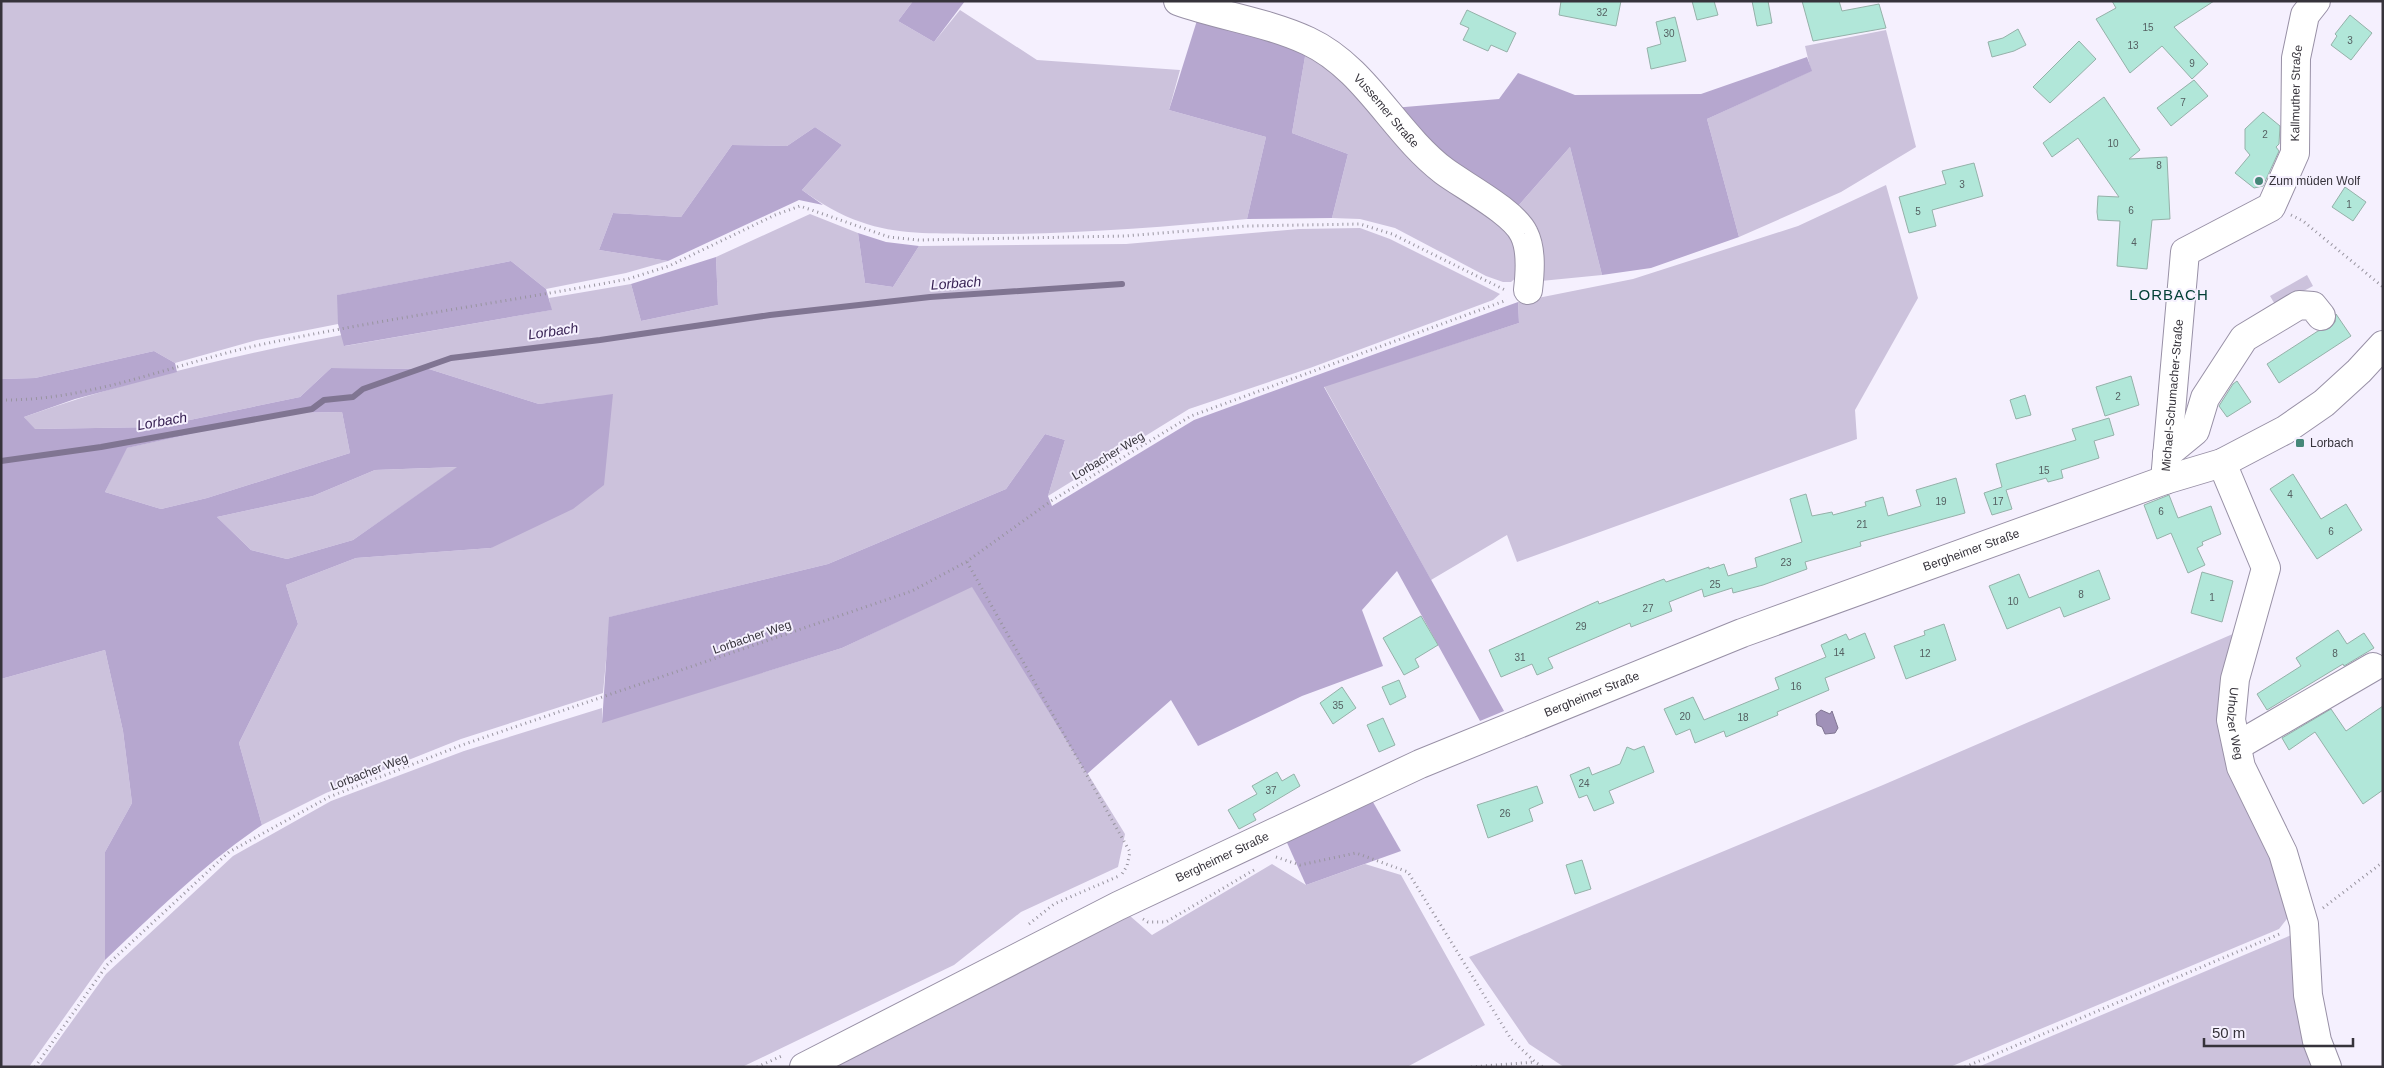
<svg xmlns="http://www.w3.org/2000/svg" width="2384" height="1068" font-family="Arial,sans-serif">
<style>
.green{fill:#ccc2dc}
.forest{fill:#b6a7cf;fill-rule:evenodd}
.water{fill:#a091b8;stroke:#807592}
.lines{fill:none;stroke-linecap:round;stroke-linejoin:round}
.stream{stroke:#807592;stroke-width:6}
.building{fill:#b1e7d9;stroke:#95b1a9}
.minor-casing{stroke:#9890a6;stroke-width:30}
.path{stroke:#98949f;stroke-width:3;stroke-dasharray:1 4;stroke-linecap:butt}
.minor{stroke:#fff;stroke-width:28}
.poi-dot{fill:#458778;stroke:#f5f0fe;stroke-width:2}
.labels{text-anchor:middle;dominant-baseline:central;stroke-width:4;stroke-linejoin:round;paint-order:stroke}
.number-label{font-size:10px;fill:#556062}
.street-label{font-size:12px;fill:#36333b;stroke:#f5f0fe}
.poi-label{font-size:12px;fill:#36333b;stroke:#f5f0fe;text-anchor:start}
.water-label{font-size:14px;font-style:italic;fill:#372153;stroke:#f5f0fe}
.quarter-label{font-size:15px;letter-spacing:1px;fill:#034036;stroke:#f5f0fe}
</style>
<rect width="100%" height="100%" fill="#f5f0fe"/>
<g class="green">
<path d="M 1,1 L 913,1 L 898,21 L 934,42 L 960,10 L 1037,60 L 1180,70 L 1169,110 L 1266,137 L 1247,219 C 1155,228 1063,235 971,234 C 934,233 896,235 861,222 C 840,215 820,203 802,190 L 842,145 L 815,127 L 787,146 L 732,145 L 681,217 L 613,213 L 599,250 L 668,261 L 626,273 L 546,289 L 511,261 L 338,295 L 338,324 L 257,340 L 175,363 L 154,351 L 35,378 L 1,379 Z"/>
<path d="M 1886,30 L 1916,147 L 1841,192 L 1739,237 L 1707,119 L 1811,71 L 1805,46 Z"/>
<path d="M 1307,45 L 1520,235 L 1518,276 L 1511,282 L 1503,282 L 1486,276 L 1395,228 L 1360,219 L 1332,218 L 1348,154 L 1292,133 Z"/>
<path d="M 1570,147 L 1602,275 L 1541,281 L 1512,213 Z"/>
<path d="M 1886,185 L 1918,298 L 1855,410 L 1857,439 L 1517,562 L 1507,535 L 1431,580 L 1324,386 L 1519,323 L 1518,302 L 1633,279 L 1798,226 Z"/>
<path d="M 810,214 L 858,233 L 865,283 L 893,287 L 919,246 L 1126,244 L 1299,229 L 1360,228 L 1390,239 L 1500,294 L 1493,300 L 1310,368 L 1189,409 L 1048,496 L 1065,440 L 1045,434 L 1006,489 L 828,564 L 610,617 L 603,693 L 461,739 L 326,793 L 262,825 L 239,743 L 298,624 L 286,585 L 356,558 L 491,548 L 613,395 L 539,404 L 429,369 L 331,368 L 300,397 L 156,427 L 34,429 L 24,417 C 127,381 234,355 342,335 L 345,346 L 551,310 L 549,298 L 631,284 L 641,321 L 718,305 L 716,257 Z"/>
<path d="M 2307,275 L 2313,286 L 2276,306 L 2270,296 Z"/>
<path d="M 342,412 L 350,453 L 207,498 L 161,509 L 105,492 L 126,448 L 287,413 Z"/>
<path d="M 458,467 L 353,540 L 287,559 L 251,550 L 217,517 L 313,496 L 375,470 Z"/>
<path d="M 972,586 L 1125,834 L 1118,867 L 1021,912 L 954,965 L 742,1067 L 39,1067 L 106,974 L 233,856 L 331,801 L 464,751 L 602,708 L 602,722 L 842,648 Z"/>
<path d="M 2242,630 L 2222,722 L 2294,910 L 2279,929 L 1950,1067 L 1564,1067 L 1529,1044 L 1469,957 L 1883,785 Z"/>
<path d="M 105,650 L 123,731 L 132,803 L 105,852 L 105,960 L 29,1067 L 1,1067 L 1,679 Z"/>
<path d="M 1272,864 L 1306,885 L 1365,864 L 1401,875 L 1485,1025 L 1407,1067 L 830,1067 L 1130,916 L 1152,935 Z"/>
<path d="M 2294,934 L 2322,1067 L 1978,1067 Z"/>
</g>
<g class="forest">
<path d="M 913,1 L 965,1 L 934,42 L 898,21 Z"/>
<path d="M 1199,14 L 1307,45 L 1292,133 L 1348,154 L 1332,218 L 1247,219 L 1266,137 L 1169,110 Z"/>
<path d="M 1807,57 L 1812,71 L 1707,119 L 1739,237 L 1651,268 L 1602,275 L 1570,147 L 1512,213 L 1393,108 L 1499,99 L 1518,73 L 1575,95 L 1701,94 Z"/>
<path d="M 815,127 L 842,145 L 802,190 L 823,205 L 799,200 L 668,261 L 599,250 L 613,213 L 681,217 L 732,145 L 787,146 Z"/>
<path d="M 858,233 L 886,242 L 919,246 L 893,287 L 865,283 Z"/>
<path d="M 716,257 L 718,305 L 641,321 L 631,284 Z"/>
<path d="M 511,261 L 546,289 L 552,310 L 344,346 L 338,324 L 337,295 Z"/>
<path d="M 1518,302 L 1519,323 L 1324,387 L 1504,711 L 1480,721 L 1397,571 L 1362,610 L 1383,666 L 1302,696 L 1198,746 L 1171,700 L 1087,774 L 972,587 L 842,648 L 602,723 L 609,617 L 828,564 L 1006,489 L 1045,434 L 1065,440 L 1048,496 L 1052,506 L 1194,420 Z"/>
<path d="M 154,351 L 175,363 L 177,372 L 75,399 L 24,417 L 35,429 L 156,427 L 300,397 L 331,368 L 429,369 L 539,404 L 613,394 L 604,485 L 573,509 L 491,548 L 356,558 L 286,585 L 298,624 L 239,743 L 262,825 C 204,864 156,912 105,960 L 105,852 L 132,803 L 123,731 L 105,650 L 1,679 L 1,379 L 35,378 ZM 342,412 L 350,453 L 207,498 L 161,509 L 105,492 L 127,448 L 287,413 ZM 457,467 L 353,540 L 287,559 L 251,550 L 217,517 L 313,496 L 375,470 Z"/>
<path d="M 1369,795 L 1401,851 L 1306,885 L 1284,836 Z"/>
</g>
<path class="water" d="M 1821,710 L 1830,714 L 1832,711 L 1838,728 L 1835,733 L 1825,734 L 1822,727 L 1817,725 L 1816,714 Z"/>
<g class="lines">
<path class="stream" d="M 1,461 L 101,447 L 312,409 L 324,400 L 353,397 L 363,389 L 451,358 L 600,340 L 770,315 L 930,297 L 1122,284"/>
</g>
<g class="building">
<path d="M 1561,1 L 1621,1 L 1616,26 L 1559,15 Z"/>
<path d="M 1692,1 L 1714,1 L 1718,15 L 1697,20 Z"/>
<path d="M 1752,1 L 1768,1 L 1772,23 L 1757,26 Z"/>
<path d="M 1802,1 L 1839,1 L 1842,11 L 1879,4 L 1886,28 L 1813,41 Z"/>
<path d="M 2112,1 L 2214,1 L 2174,27 L 2208,64 L 2192,79 L 2162,46 L 2130,73 L 2096,19 L 2116,8 Z"/>
<path d="M 1467,10 L 1516,33 L 1507,52 L 1491,45 L 1488,51 L 1463,40 L 1469,28 L 1460,24 Z"/>
<path d="M 2350,15 L 2372,33 L 2351,60 L 2331,45 L 2337,36 L 2335,34 Z"/>
<path d="M 1675,17 L 1686,61 L 1651,69 L 1647,48 L 1661,44 L 1656,22 Z"/>
<path d="M 2018,29 L 2026,45 L 2014,51 L 1992,57 L 1988,42 L 2003,38 Z"/>
<path d="M 2079,41 L 2096,59 L 2050,103 L 2033,87 Z"/>
<path d="M 2194,80 L 2208,96 L 2171,126 L 2157,108 Z"/>
<path d="M 2104,97 L 2140,150 L 2129,159 L 2167,157 L 2170,219 L 2152,220 L 2147,269 L 2117,266 L 2120,221 L 2098,220 L 2097,212 L 2098,196 L 2119,197 L 2078,138 L 2052,157 L 2043,143 Z"/>
<path d="M 2263,112 L 2280,126 L 2279,144 L 2276,147 L 2279,151 L 2263,186 L 2254,188 L 2235,173 L 2250,155 L 2245,149 L 2245,129 Z"/>
<path d="M 1974,163 L 1983,196 L 1932,210 L 1936,226 L 1909,233 L 1899,197 L 1946,184 L 1942,171 Z"/>
<path d="M 2345,187 L 2366,202 L 2353,221 L 2332,207 Z"/>
<path d="M 2336,314 L 2351,336 L 2279,383 L 2267,364 L 2318,331 L 2330,328 L 2335,322 Z"/>
<path d="M 2131,376 L 2139,405 L 2105,416 L 2096,387 Z"/>
<path d="M 2237,381 L 2251,402 L 2227,417 L 2219,406 L 2233,384 Z"/>
<path d="M 2025,395 L 2031,415 L 2016,419 L 2010,400 Z"/>
<path d="M 2109,418 L 2114,435 L 2094,441 L 2099,458 L 2061,470 L 2063,478 L 2048,482 L 2046,478 L 2006,490 L 2012,509 L 1992,515 L 1984,493 L 2002,487 L 1996,464 L 2076,440 L 2072,429 Z"/>
<path d="M 2293,474 L 2321,519 L 2346,504 L 2362,530 L 2317,559 L 2270,489 Z"/>
<path d="M 1956,478 L 1965,513 L 1860,542 L 1861,546 L 1805,562 L 1807,569 L 1763,585 L 1733,593 L 1732,588 L 1704,597 L 1702,589 L 1669,602 L 1672,611 L 1631,627 L 1630,623 L 1548,658 L 1553,668 L 1537,675 L 1532,664 L 1501,677 L 1489,650 L 1598,601 L 1599,604 L 1664,579 L 1666,582 L 1709,567 L 1709,569 L 1724,564 L 1728,576 L 1757,567 L 1755,558 L 1802,542 L 1790,499 L 1806,494 L 1812,516 L 1832,512 L 1833,515 L 1866,506 L 1865,502 L 1883,497 L 1888,516 L 1921,506 L 1916,490 Z"/>
<path d="M 2169,495 L 2178,518 L 2211,506 L 2221,534 L 2202,542 L 2203,545 L 2197,548 L 2205,565 L 2188,573 L 2171,533 L 2157,539 L 2144,505 Z"/>
<path d="M 2099,570 L 2110,599 L 2064,617 L 2060,607 L 2007,629 L 1989,586 L 2019,574 L 2029,598 Z"/>
<path d="M 2202,572 L 2233,581 L 2222,622 L 2191,613 Z"/>
<path d="M 1421,616 L 1438,645 L 1415,659 L 1419,667 L 1404,675 L 1383,638 Z"/>
<path d="M 1944,624 L 1956,660 L 1906,679 L 1894,646 L 1925,635 L 1924,631 Z"/>
<path d="M 2338,630 L 2347,644 L 2364,633 L 2374,648 L 2344,666 L 2343,664 L 2267,710 L 2257,694 L 2301,666 L 2296,658 Z"/>
<path d="M 1865,633 L 1875,658 L 1825,678 L 1829,690 L 1777,712 L 1778,715 L 1726,737 L 1724,731 L 1695,743 L 1690,729 L 1676,735 L 1664,709 L 1693,697 L 1704,720 L 1779,689 L 1775,678 L 1826,657 L 1821,645 L 1846,634 L 1849,640 Z"/>
<path d="M 1399,680 L 1406,697 L 1390,705 L 1382,687 Z"/>
<path d="M 1342,687 L 1356,708 L 1333,724 L 1320,703 Z"/>
<path d="M 2383,706 L 2383,790 L 2363,804 L 2315,732 L 2289,750 L 2282,738 L 2331,709 L 2346,731 Z"/>
<path d="M 1383,718 L 1395,745 L 1379,752 L 1367,725 Z"/>
<path d="M 1644,746 L 1654,772 L 1609,791 L 1614,803 L 1594,811 L 1587,795 L 1579,798 L 1570,775 L 1589,767 L 1592,775 L 1620,764 L 1627,747 L 1634,750 Z"/>
<path d="M 1277,772 L 1282,781 L 1294,774 L 1300,786 L 1253,814 L 1256,820 L 1239,829 L 1228,810 L 1257,794 L 1252,786 Z"/>
<path d="M 1537,786 L 1543,803 L 1529,809 L 1533,821 L 1488,838 L 1477,805 Z"/>
<path d="M 1582,860 L 1591,889 L 1575,894 L 1566,865 Z"/>
</g>
<g class="lines">
<defs>
<g id="minor">
<path id="s1" d="M 1178,1 C 1220,16 1267,22 1308,41 C 1366,68 1394,133 1444,171 C 1464,186 1514,212 1524,234 C 1532,250 1530,273 1528,290"/>
<path d="M 2167,454 L 2195,431 L 2205,398 L 2244,338 L 2299,305 L 2313,306 L 2321,316"/>
<path id="s2" d="M 2222,463 L 2266,568 L 2235,679 L 2231,720 L 2241,767 L 2283,853 L 2304,924 L 2308,995 L 2317,1041 L 2327,1067"/>
<path id="s3" d="M 2165,480 L 2185,252 L 2271,207 L 2295,153 L 2296,58 L 2305,15 L 2316,1"/>
<path d="M 2237,746 L 2373,667"/>
<path id="s4" d="M 804,1067 L 1118,906 L 1420,764 L 1742,633 L 2165,480 L 2222,463 L 2285,430 L 2324,403 L 2359,371 L 2383,345"/>
</g>
</defs>
<use href="#minor" class="minor-casing"/>
<g class="path">
<path d="M 2291,215 L 2303,221 L 2383,287"/>
<path d="M 1,400 C 91,401 173,364 259,345 C 382,319 506,302 628,279 L 669,266 L 775,215 L 800,206 L 889,237 L 919,240 L 1125,236 L 1247,226 L 1360,224 L 1392,234 L 1505,290"/>
<path d="M 967,562 L 1130,852 L 1127,866 L 1120,877"/>
<path d="M 1276,857 L 1300,865 L 1356,853 L 1408,872 L 1511,1039 L 1535,1062 L 1543,1067"/>
<path d="M 2323,908 L 2383,862"/>
<path d="M 1143,919 L 1148,922 L 1166,922 L 1254,870"/>
<path d="M 1029,924 L 1054,904 L 1119,876"/>
<path d="M 35,1067 L 107,965 L 229,852 L 329,797 L 462,745 L 912,591 L 966,562 L 1051,501 L 1191,416 L 1507,300"/>
<path d="M 757,1067 L 784,1055"/>
<path d="M 1471,1067 L 1535,1062"/>
<path d="M 1965,1067 L 2282,933"/>
</g>
<use href="#minor" class="minor"/>
</g>
<g class="poi-dot">
<circle cx="2259" cy="181" r="5"/>
<rect x="2295" y="438" width="10" height="10" rx="2.5"/>
</g>
<g class="labels">
<g class="number-label">
<text x="1602" y="12">32</text>
<text x="2148" y="27">15</text>
<text x="1669" y="33">30</text>
<text x="2350" y="40">3</text>
<text x="2133" y="45">13</text>
<text x="2192" y="63">9</text>
<text x="2183" y="102">7</text>
<text x="2265" y="134">2</text>
<text x="2113" y="143">10</text>
<text x="2159" y="165">8</text>
<text x="1962" y="184">3</text>
<text x="2349" y="204">1</text>
<text x="2131" y="210">6</text>
<text x="1918" y="211">5</text>
<text x="2134" y="242">4</text>
<text x="2118" y="396">2</text>
<text x="2044" y="470">15</text>
<text x="2290" y="494">4</text>
<text x="1941" y="501">19</text>
<text x="1998" y="501">17</text>
<text x="2161" y="511">6</text>
<text x="1862" y="524">21</text>
<text x="2331" y="531">6</text>
<text x="1786" y="562">23</text>
<text x="1715" y="584">25</text>
<text x="2081" y="594">8</text>
<text x="2212" y="597">1</text>
<text x="2013" y="601">10</text>
<text x="1648" y="608">27</text>
<text x="1581" y="626">29</text>
<text x="1839" y="652">14</text>
<text x="1925" y="653">12</text>
<text x="2335" y="653">8</text>
<text x="1520" y="657">31</text>
<text x="1796" y="686">16</text>
<text x="1338" y="705">35</text>
<text x="1685" y="716">20</text>
<text x="1743" y="717">18</text>
<text x="1584" y="783">24</text>
<text x="1271" y="790">37</text>
<text x="1505" y="813">26</text>
</g>
<g class="street-label">
<text stroke="none"><textPath href="#s3" startOffset="445">Kallmuther Straße</textPath></text>
<text stroke="none"><textPath href="#s1" startOffset="242">Vussemer Straße</textPath></text>
<text stroke="none"><textPath href="#s3" startOffset="85">Michael-Schumacher-Straße</textPath></text>
<text transform="translate(1108 456) rotate(-31)">Lorbacher Weg</text>
<text stroke="none"><textPath href="#s4" startOffset="1278">Bergheimer Straße</textPath></text>
<text transform="translate(752 637) rotate(-19)">Lorbacher Weg</text>
<text stroke="none"><textPath href="#s4" startOffset="872">Bergheimer Straße</textPath></text>
<text stroke="none"><textPath href="#s2" startOffset="274">Urholzer Weg</textPath></text>
<text transform="translate(369 772) rotate(-21)">Lorbacher Weg</text>
<text stroke="none"><textPath href="#s4" startOffset="468">Bergheimer Straße</textPath></text>
</g>
<g class="poi-label">
<text x="2269" y="181">Zum müden Wolf</text>
<text x="2310" y="443">Lorbach</text>
</g>
<g class="water-label">
<text transform="translate(956 283) rotate(-4)">Lorbach</text>
<text transform="translate(553 331) rotate(-8)">Lorbach</text>
<text transform="translate(162 421) rotate(-10)">Lorbach</text>
</g>
<g class="quarter-label">
<text x="2169" y="294">LORBACH</text>
</g>
</g>
<rect width="2384" height="1068" fill="none" stroke="#36333b" stroke-width="5"/>
<path d="M2204 1038v8h149v-8" fill="none" stroke="#36333b" stroke-width="2.5"/>
<text x="2212" y="1038" font-size="15" fill="#36333b" stroke="#f5f0fe" stroke-width="4" paint-order="stroke">50 m</text>
</svg>
